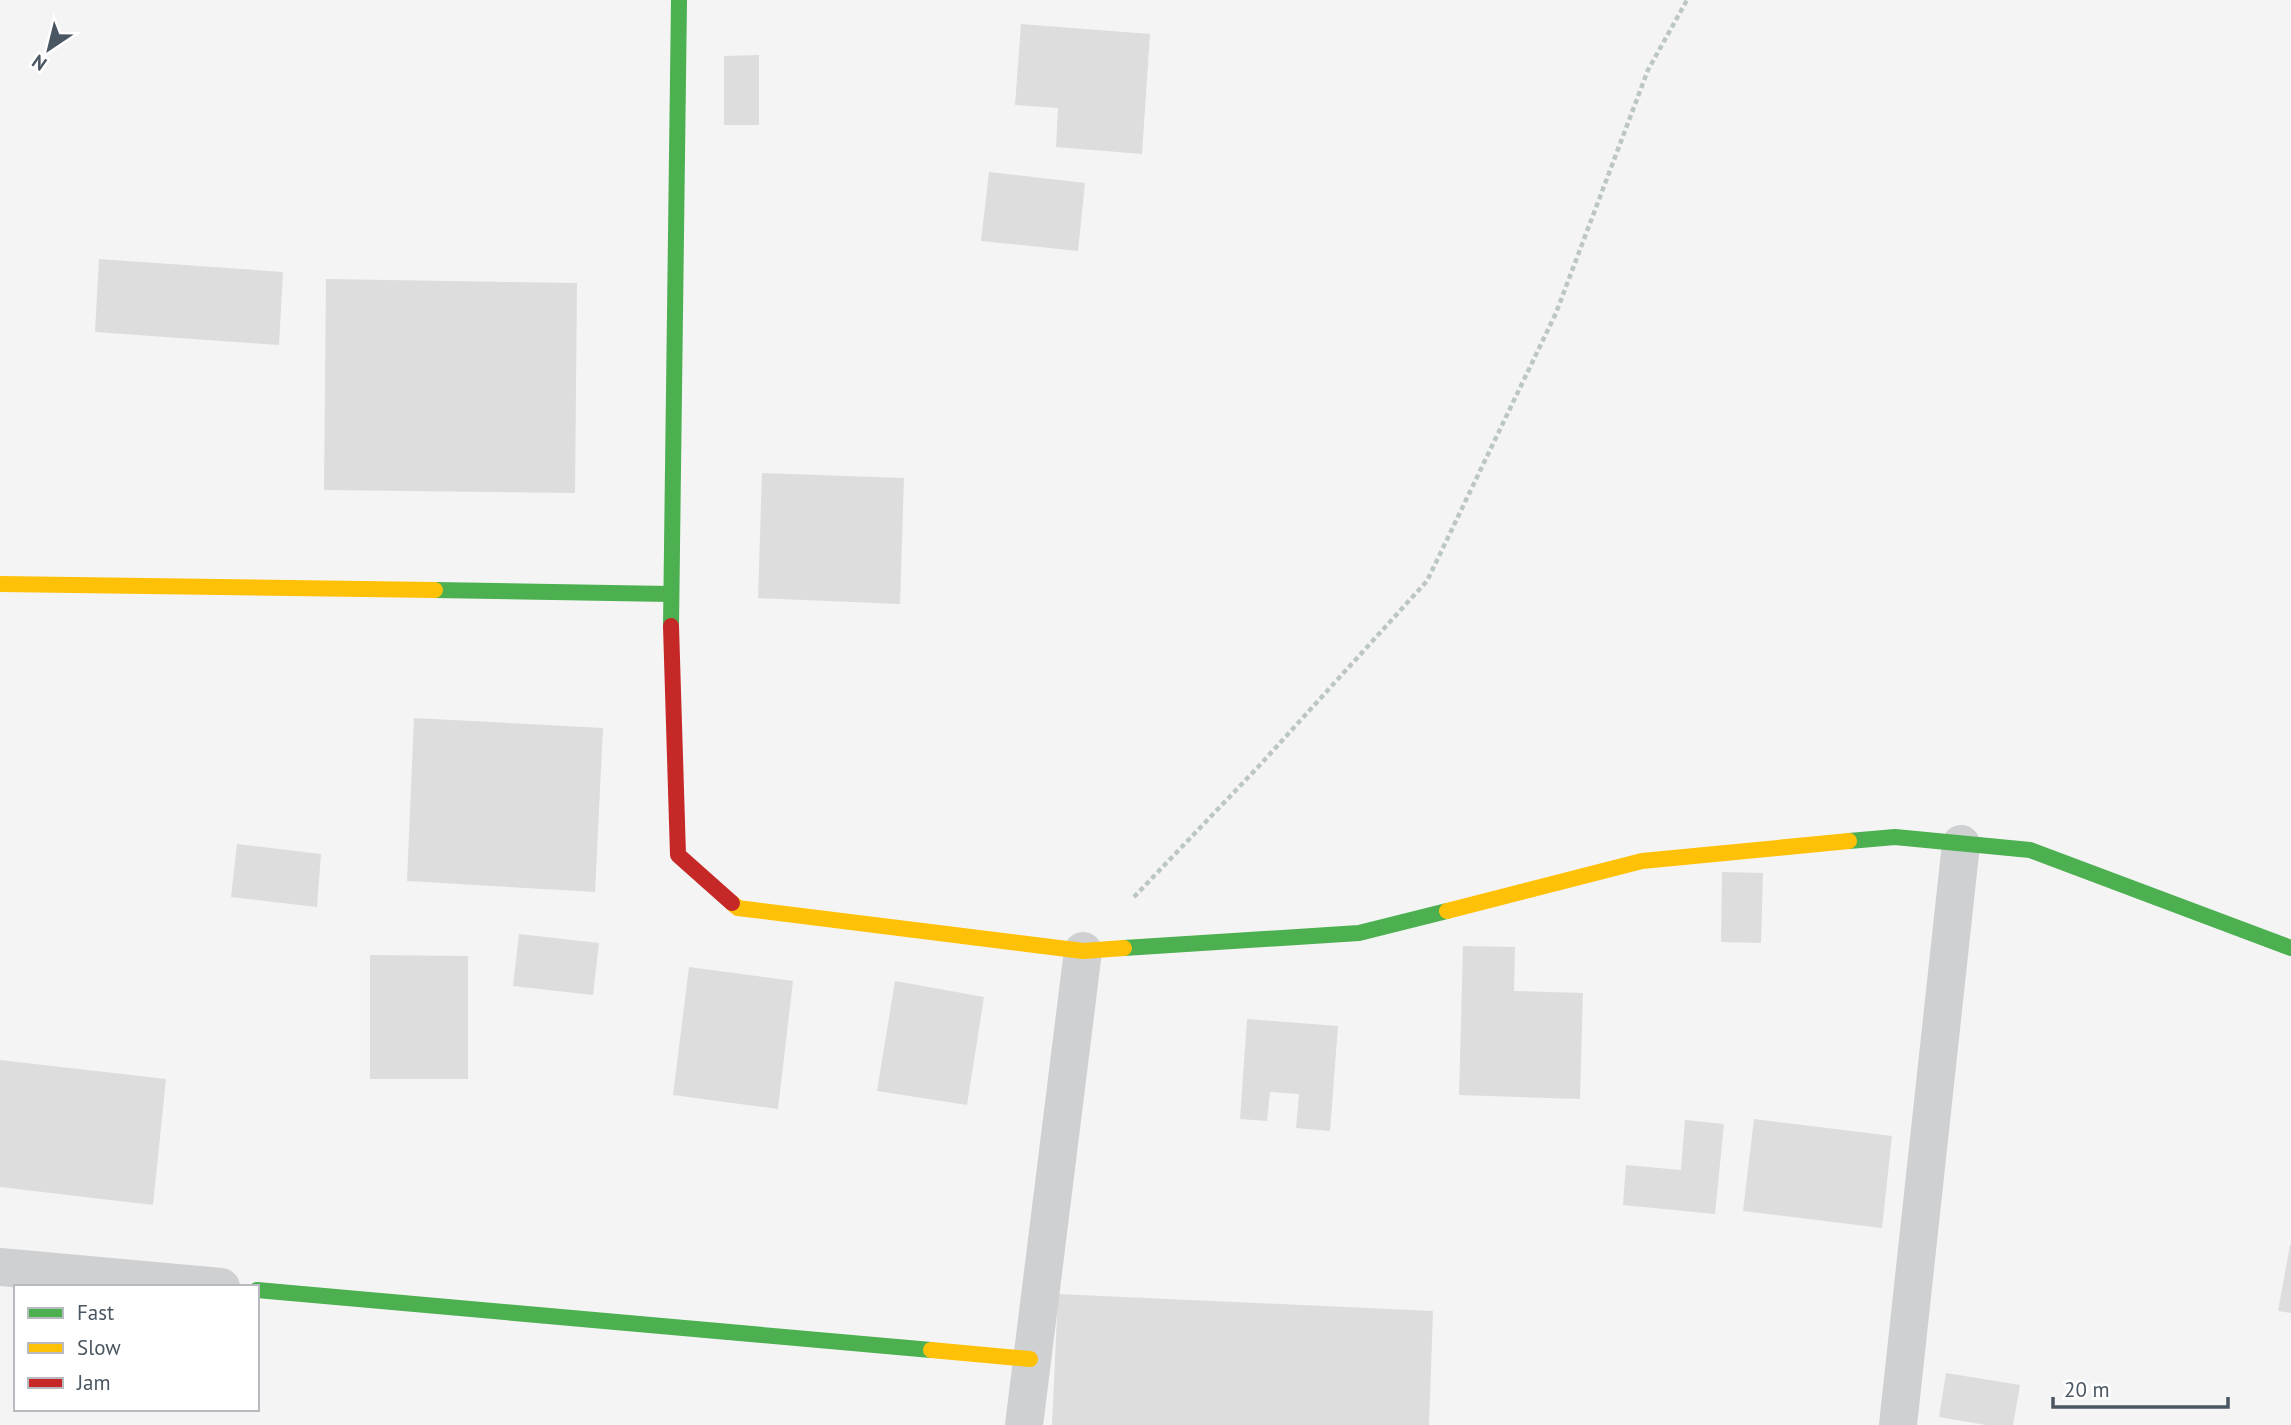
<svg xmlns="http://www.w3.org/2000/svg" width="2291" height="1425" font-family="'PT Sans',sans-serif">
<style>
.building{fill:#ddddde}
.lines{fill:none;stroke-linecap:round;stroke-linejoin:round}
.path{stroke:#bcc7c4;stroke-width:4.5;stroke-dasharray:5 3.5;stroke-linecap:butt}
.street{stroke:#ced0d2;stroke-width:38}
.fast{stroke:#4caf50;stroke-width:16}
.slow{stroke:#ffc107;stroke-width:16}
.jam{stroke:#c62828;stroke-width:16}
</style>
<rect width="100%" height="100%" fill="#f4f4f4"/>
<g class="building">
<path d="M 1021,24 L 1150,34 L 1142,154 L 1056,147 L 1058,108 L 1015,105 Z"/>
<path d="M 759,55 L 759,125 L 724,125 L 724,56 Z"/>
<path d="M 989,172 L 1085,183 L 1078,251 L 981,241 Z"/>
<path d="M 99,259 L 283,272 L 279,345 L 95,332 Z"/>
<path d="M 326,279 L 577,283 L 575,493 L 324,490 Z"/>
<path d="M 762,473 L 904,478 L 900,604 L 758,598 Z"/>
<path d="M 414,718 L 603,728 L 595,892 L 407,881 Z"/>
<path d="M 237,844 L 321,854 L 317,907 L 231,897 Z"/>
<path d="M 1722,872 L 1763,873 L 1761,943 L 1721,942 Z"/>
<path d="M 519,934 L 599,943 L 593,995 L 513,986 Z"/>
<path d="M 1463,946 L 1515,947 L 1514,991 L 1583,993 L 1580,1099 L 1459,1095 Z"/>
<path d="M 370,955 L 468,956 L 468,1079 L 370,1079 Z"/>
<path d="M 689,967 L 793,981 L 778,1109 L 673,1095 Z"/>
<path d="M 895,981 L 984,997 L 967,1105 L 877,1091 Z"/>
<path d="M 1247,1019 L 1338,1026 L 1330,1131 L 1296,1128 L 1299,1094 L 1270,1092 L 1267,1121 L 1240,1119 Z"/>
<path d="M 0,1060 L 166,1079 L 153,1205 L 0,1187 Z"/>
<path d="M 1754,1119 L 1892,1136 L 1882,1228 L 1743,1211 Z"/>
<path d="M 1685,1120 L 1724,1124 L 1715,1214 L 1623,1205 L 1626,1165 L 1681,1170 Z"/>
<path d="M 2290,1245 L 2291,1245 L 2291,1313 L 2278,1311 Z"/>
<path d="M 1058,1294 L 1433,1311 L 1429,1425 L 1052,1425 Z"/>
<path d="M 1946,1373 L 2020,1385 L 2013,1425 L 1986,1425 L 1939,1417 Z"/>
</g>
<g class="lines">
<path class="path" d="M 1134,897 L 1259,766 L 1427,581 L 1556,313 L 1648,70 L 1687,0"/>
<g class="street">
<path d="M 0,1267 L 221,1287"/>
<path d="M 1024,1425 L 1083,951"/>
<path d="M 1898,1425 L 1961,844"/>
</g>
<g class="fast">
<path d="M 435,590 L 670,594"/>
<path d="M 671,626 L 679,0"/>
<path d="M 1849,841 L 1895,837 L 2030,850 L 2291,948"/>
<path d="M 1124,948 L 1359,933 L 1447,911"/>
<path d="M 257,1290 L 931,1350"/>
</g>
<g class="slow">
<path d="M 0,584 L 435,590"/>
<path d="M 732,903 L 738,908 L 1083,951 L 1124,948"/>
<path d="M 1447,911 L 1642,861 L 1849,841"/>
<path d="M 931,1350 L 1030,1359"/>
</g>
<path class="jam" d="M 671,626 L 678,855 L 732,903"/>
</g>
<rect x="14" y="1285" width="245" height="126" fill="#ffffff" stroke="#b7bbc0" stroke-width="2"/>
<rect x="28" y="1308" width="35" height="10" fill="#4caf50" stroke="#b7bbc0" stroke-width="2"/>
<text x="77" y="1320" font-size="21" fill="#4a5661">Fast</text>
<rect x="28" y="1343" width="35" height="10" fill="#ffc107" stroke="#b7bbc0" stroke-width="2"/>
<text x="77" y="1355" font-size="21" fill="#4a5661">Slow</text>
<rect x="28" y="1378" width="35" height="10" fill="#c62828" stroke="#b7bbc0" stroke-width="2"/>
<text x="77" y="1390" font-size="21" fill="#4a5661">Jam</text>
<g transform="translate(49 49) rotate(215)" stroke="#ffffff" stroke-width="5" paint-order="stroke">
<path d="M0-5L12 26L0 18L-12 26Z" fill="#4a5661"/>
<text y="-10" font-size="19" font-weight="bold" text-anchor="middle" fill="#4a5661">N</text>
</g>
<path d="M2053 1397v10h175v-10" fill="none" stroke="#4a5661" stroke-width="3.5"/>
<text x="2064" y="1397" font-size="21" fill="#4a5661" stroke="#ffffff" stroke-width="5" paint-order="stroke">20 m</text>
</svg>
